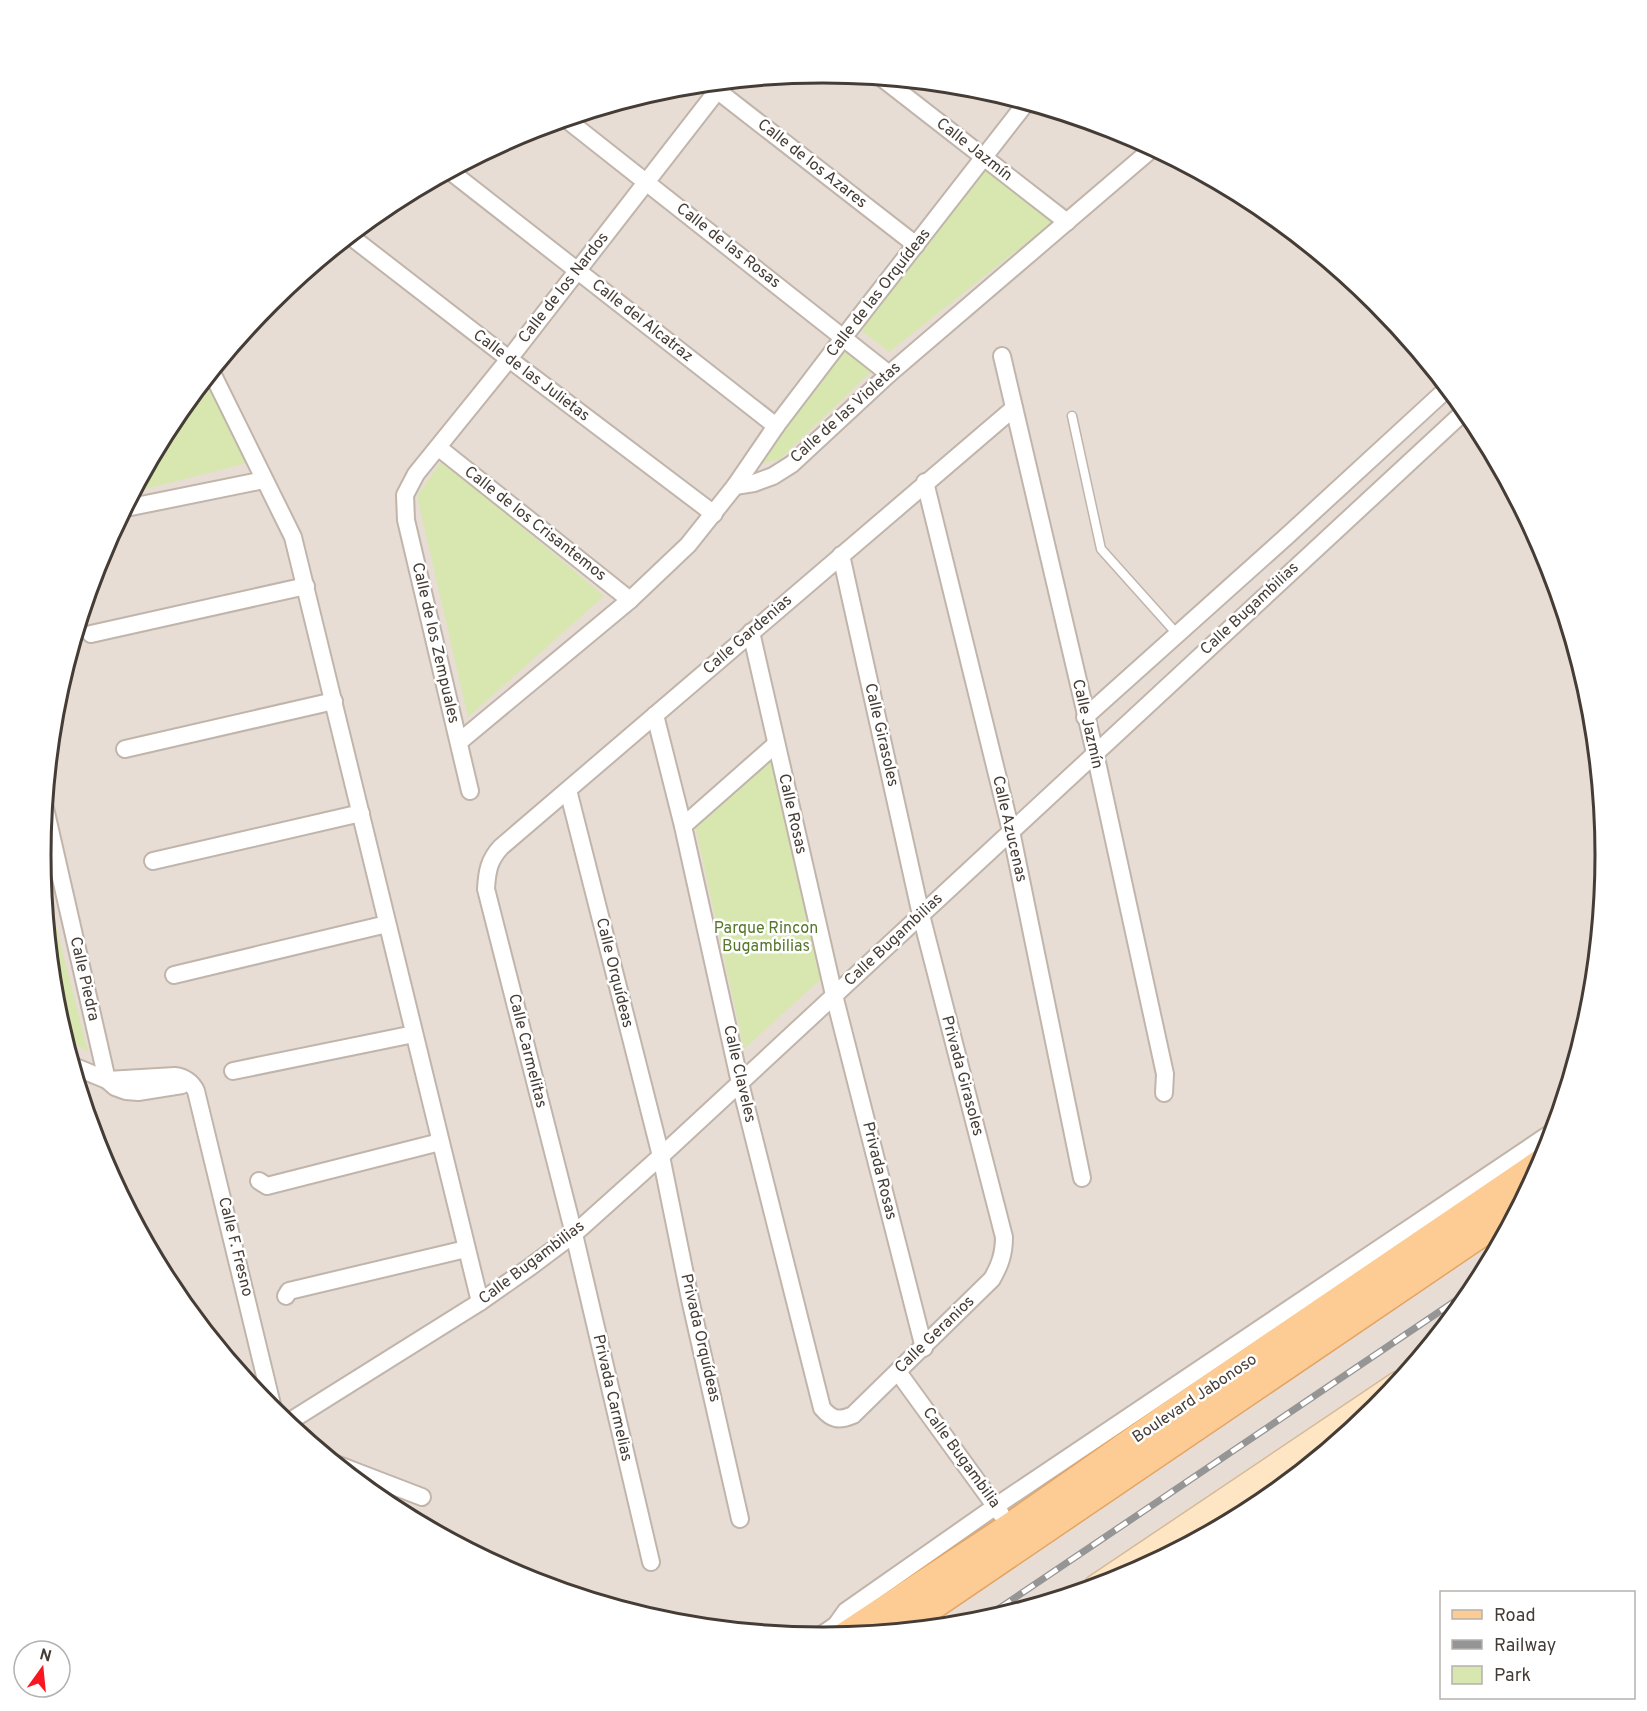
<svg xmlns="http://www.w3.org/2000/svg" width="1647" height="1711" font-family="Overpass,sans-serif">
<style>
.residential{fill:#e7ddd4}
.green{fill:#d8e7af}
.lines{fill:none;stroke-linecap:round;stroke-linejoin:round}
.service-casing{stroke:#c1b5ab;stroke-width:11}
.minor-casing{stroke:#c1b5ab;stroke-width:20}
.secondary-casing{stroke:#d6ba98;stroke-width:27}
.primary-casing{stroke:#e3a564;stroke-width:30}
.service{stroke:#fff;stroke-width:8}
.minor{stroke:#fff;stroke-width:16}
.secondary{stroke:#fee5c4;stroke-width:24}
.primary{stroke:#fdcc94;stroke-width:27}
.rail-casing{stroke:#959595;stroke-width:7}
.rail{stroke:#fff;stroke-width:4.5;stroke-dasharray:14;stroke-linecap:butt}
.labels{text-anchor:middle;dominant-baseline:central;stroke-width:5;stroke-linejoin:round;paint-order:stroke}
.street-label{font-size:16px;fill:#453c35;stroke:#fff}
.park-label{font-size:16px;fill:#557729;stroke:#fff}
.rim{fill:none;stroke:#453c35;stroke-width:3}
</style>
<rect width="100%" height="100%" fill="#f3ece6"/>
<circle class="residential" cx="823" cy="856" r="780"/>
<g class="green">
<path d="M 984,167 L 1055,220 L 889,352 L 858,328 Z"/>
<path d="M 845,343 L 874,369 L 780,459 L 756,465 Z"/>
<path d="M 206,380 L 247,463 L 134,492 L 173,420 Z"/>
<path d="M 442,460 L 604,596 L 468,717 L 417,496 Z"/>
<path d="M 773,757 L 822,978 L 744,1049 L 695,825 Z"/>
<path d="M 52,910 L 88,1052 L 64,1037 L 55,1008 L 46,912 Z"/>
</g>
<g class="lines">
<defs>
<path id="service" d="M 1072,416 L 1101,549 L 1178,635"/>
<g id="minor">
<path d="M 882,78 L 1067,222"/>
<path d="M 709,84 L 916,245"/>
<path d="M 566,119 L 889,374"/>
<path d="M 450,171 L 776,426"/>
<path d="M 350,236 L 509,359 L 714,514"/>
<path d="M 1002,356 L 1095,753 L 1165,1074 L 1164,1093"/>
<path d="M 212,373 L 293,537 L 480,1302"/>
<path d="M 439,448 L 630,600"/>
<path d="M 925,482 L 1011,831 L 1082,1178"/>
<path d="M 735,486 L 754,483 L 773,476 L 792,464 L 889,374 L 1153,148"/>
<path d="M 126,508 L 264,480"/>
<path d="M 751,632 L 834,995 L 924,1348"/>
<path d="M 91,634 L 306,586"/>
<path d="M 655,715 L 683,826 L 740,1083 L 822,1408 C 832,1420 839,1421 853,1415 L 992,1279 C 1000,1265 1004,1254 1004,1237 L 921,915 L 841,555"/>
<path d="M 1085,717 L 1287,536 L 1448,388"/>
<path d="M 459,742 L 630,600 L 688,545 L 735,486 L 776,426 L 843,338 L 1026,103"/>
<path d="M 125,749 L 334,701"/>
<path d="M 568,790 L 661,1156 L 690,1299 L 740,1519"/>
<path d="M 470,791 L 406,520 L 405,495 L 416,474 L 509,359 L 724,82"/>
<path d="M 45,808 L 107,1080"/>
<path d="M 683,826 L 776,744"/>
<path d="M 153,861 L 361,813"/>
<path d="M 174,975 L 387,924"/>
<path d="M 73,1066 L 107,1080 L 115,1087 L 126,1091 L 138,1092 L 182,1085"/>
<path d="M 233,1071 L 414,1034"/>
<path d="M 107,1080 L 175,1076 C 184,1077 192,1082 196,1091 L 274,1413"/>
<path d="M 259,1181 L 267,1186 L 440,1142"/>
<path d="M 286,1296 L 289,1291 L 466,1249"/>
<path d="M 898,1372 L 1001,1514"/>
<path d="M 287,1423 L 480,1302 L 530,1267 L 574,1234 L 661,1156 L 1466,410"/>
<path d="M 336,1464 L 422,1497"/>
<path d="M 651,1562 L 574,1234 L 486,889 C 487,871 489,860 501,847 L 1014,408"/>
<path d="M 834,1637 L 836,1625 L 846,1611 L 996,1506 L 1554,1131"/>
<path d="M 817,1638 L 836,1625"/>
</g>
<path id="secondary" d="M 1096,1587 L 1398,1384"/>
<g id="primary">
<path d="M 894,1632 L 1518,1208"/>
<path d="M 845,1636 L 1010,1527 L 1163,1420 L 1544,1161"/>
</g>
</defs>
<use href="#service" class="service-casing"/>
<use href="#minor" class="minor-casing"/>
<use href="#secondary" class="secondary-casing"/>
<use href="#primary" class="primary-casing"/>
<use href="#service" class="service"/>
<use href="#minor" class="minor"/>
<use href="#secondary" class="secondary"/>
<use href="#primary" class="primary"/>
<defs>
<path id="rail" d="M 976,1624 L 1476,1287"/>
</defs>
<use href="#rail" class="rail-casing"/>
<use href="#rail" class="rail"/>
</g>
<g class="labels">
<g class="street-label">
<text transform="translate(974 150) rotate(38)">Calle Jazmín</text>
<text transform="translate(812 164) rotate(38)">Calle de los Azares</text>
<text transform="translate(728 246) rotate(38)">Calle de las Rosas</text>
<text transform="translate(564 288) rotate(-52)">Calle de los Nardos</text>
<text transform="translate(879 293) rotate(-52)">Calle de las Orquídeas</text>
<text transform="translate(642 321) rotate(38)">Calle del Alcatraz</text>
<text transform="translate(531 376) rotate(37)">Calle de las Julietas</text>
<text transform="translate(846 413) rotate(-42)">Calle de las Violetas</text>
<text transform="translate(535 524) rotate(38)">Calle de los Crisantemos</text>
<text transform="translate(1250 609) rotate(-43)">Calle Bugambilias</text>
<text transform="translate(748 635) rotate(-41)">Calle Gardenias</text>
<text transform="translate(435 643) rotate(77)">Calle de los Zempuales</text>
<text transform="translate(1087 724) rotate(77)">Calle Jazmín</text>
<text transform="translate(881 735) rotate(77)">Calle Girasoles</text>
<text transform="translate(792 814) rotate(77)">Calle Rosas</text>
<text transform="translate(1009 829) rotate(77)">Calle Azucenas</text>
<text transform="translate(894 940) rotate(-43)">Calle Bugambilias</text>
<text transform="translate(614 973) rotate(76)">Calle Orquídeas</text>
<text transform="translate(84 979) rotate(77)">Calle Piedra</text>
<text transform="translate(527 1051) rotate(76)">Calle Carmelitas</text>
<text transform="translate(739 1074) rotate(77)">Calle Claveles</text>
<text transform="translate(962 1076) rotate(75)">Privada Girasoles</text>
<text transform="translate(879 1171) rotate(76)">Privada Rosas</text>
<text transform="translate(235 1247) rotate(76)">Calle F. Fresno</text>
<text transform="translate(532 1263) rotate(-37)">Calle Bugambilias</text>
<text transform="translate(935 1335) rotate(-44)">Calle Geranios</text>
<text transform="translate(700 1338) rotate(77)">Privada Orquídeas</text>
<text transform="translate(612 1398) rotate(77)">Privada Carmelias</text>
<text transform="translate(1195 1399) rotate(-34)">Boulevard Jabonoso</text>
<text transform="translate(961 1458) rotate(54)">Calle Bugambilia</text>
</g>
<g class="park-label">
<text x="766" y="929">Parque Rincon<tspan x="766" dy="18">Bugambilias</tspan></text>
</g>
</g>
<path d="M0 0H1647V1711H0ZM51 855a772 772 0 1 1 1544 0a772 772 0 1 1-1544 0Z" fill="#fff" fill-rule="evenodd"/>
<path class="rim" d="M51 855a772 772 0 1 1 1544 0a772 772 0 1 1-1544 0Z"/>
<rect x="1440" y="1591" width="195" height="108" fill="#ffffff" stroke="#b5b1ae" stroke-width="1.5"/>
<rect x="1452" y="1610" width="30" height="9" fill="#fdcc94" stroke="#b5b1ae" stroke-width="1.5"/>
<text x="1494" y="1621" font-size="18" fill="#453c35">Road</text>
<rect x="1452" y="1640" width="30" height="9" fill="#959595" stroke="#b5b1ae" stroke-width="1.5"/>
<text x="1494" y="1651" font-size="18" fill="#453c35">Railway</text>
<rect x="1452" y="1666" width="30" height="18" fill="#d8e7af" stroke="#b5b1ae" stroke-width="1.5"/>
<text x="1494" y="1681" font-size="18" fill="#453c35">Park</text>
<g transform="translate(42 1669) rotate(15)"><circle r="28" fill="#ffffff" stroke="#b5b1ae" stroke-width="1.5"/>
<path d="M0-4.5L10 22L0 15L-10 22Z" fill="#f81720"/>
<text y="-9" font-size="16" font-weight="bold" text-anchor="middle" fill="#453c35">N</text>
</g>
</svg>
